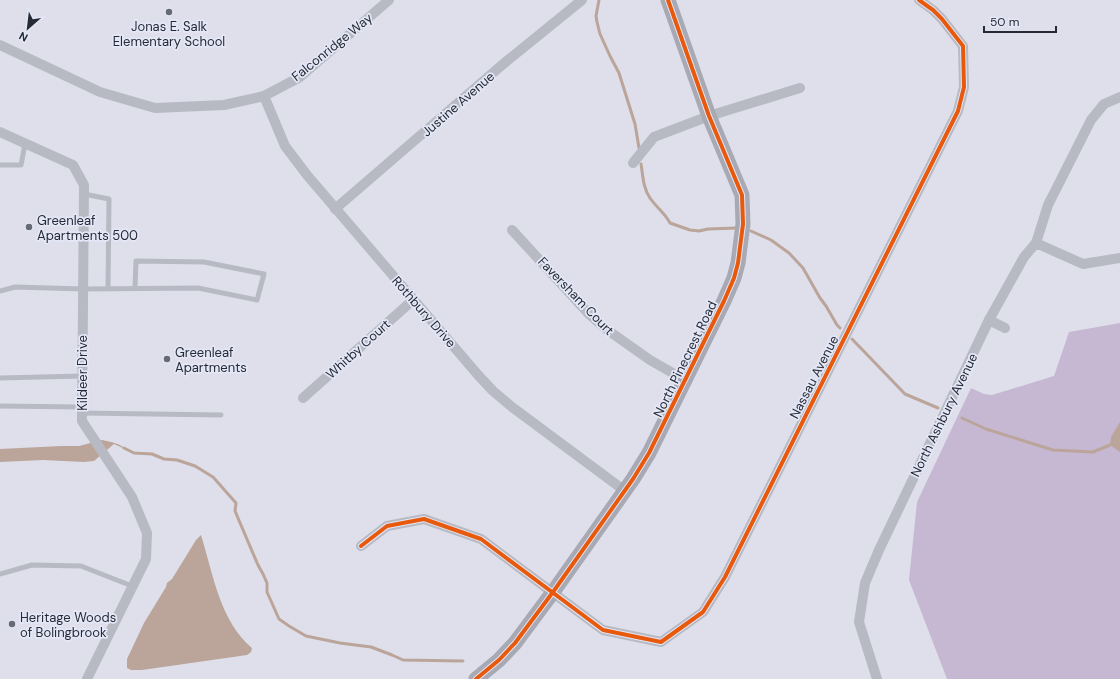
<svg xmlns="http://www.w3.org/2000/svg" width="1120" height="679" font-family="'DM Sans',sans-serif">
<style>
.green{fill:#c6b8d2}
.water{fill:#bba59a}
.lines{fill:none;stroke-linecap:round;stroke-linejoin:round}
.stream{stroke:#bba59a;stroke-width:3}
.lane{stroke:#b7bac3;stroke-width:5}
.street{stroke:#b7bac3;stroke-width:10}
.secondary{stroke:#a7aab4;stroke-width:15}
.cycleway-casing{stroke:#e4e7f8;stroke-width:6}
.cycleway{stroke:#e8590c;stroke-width:4}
.poi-dot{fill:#666a73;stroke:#e4e7f8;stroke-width:1.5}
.labels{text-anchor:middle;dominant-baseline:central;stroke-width:3.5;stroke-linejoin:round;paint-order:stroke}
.poi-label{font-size:13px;fill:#262b33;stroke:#e4e7f8;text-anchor:start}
.street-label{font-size:13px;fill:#262b33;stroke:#e4e7f8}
</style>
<rect width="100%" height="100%" fill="#dedfea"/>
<path class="green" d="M 1120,323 L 1120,679 L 947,679 L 909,580 L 917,502 L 971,388 L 984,394 L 992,395 L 1054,376 L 1069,332 Z"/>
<g class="water">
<path d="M 1120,422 L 1120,452 L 1110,445 L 1111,437 Z"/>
<path d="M 102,440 C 112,442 119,443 127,450 L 114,444 L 94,461 L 84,462 L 43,460 L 0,462 L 0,449 L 61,446 L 79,446 Z"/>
<path d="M 201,535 C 213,574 220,621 252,648 L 251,652 L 247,655 L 142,670 L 131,670 L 127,668 L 127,659 L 144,623 L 166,587 L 167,583 L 172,579 L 196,540 Z"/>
</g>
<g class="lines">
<g class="stream">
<path d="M 599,0 L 596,16 L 597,22 L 600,34 L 610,56 L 619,73 L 635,124 L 639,148"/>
<path d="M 641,164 C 643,176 643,188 650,198 C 656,207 665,213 670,223 L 690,230 L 699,231 L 708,229 L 737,228"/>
<path d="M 751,231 L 771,240 L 789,253 L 803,268 L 820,298 L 826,306 L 837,325 L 840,328"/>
<path d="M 852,339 L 905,394 L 938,408"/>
<path d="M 962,418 L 986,429 L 1053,450 L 1093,452 L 1110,445"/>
<path d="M 124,448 L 134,453 L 152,454 L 164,459 L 177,460 L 195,466 L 213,477 L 236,503 L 235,511 L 258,565 L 263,574 L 267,583 L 267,592 L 279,619 L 289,626 L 306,636 L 340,643 L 371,647 L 392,655 L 403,660 L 463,661"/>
</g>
<g class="lane">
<path d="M 0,165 L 21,165 L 25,144"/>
<path d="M 84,194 L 109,199 L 108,288"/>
<path d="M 0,291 L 15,287 L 83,289 L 198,288 L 257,300 L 264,274 L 204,262 L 136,261 L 135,288"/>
<path d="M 0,378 L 82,376"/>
<path d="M 0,406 L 82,407"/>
<path d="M 82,413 L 221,415"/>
<path d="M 0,574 L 32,565 L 81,566 L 132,586"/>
</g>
<g class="street">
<path d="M 0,45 L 100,92 L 155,108 L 224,105 L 264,96 L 300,77 L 389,0"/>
<path d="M 264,96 L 285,146 L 307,175 L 478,375 L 493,391 L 512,407 L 625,491"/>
<path d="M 0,132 L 73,165 L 84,185 L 82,421 L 132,497 L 147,533 L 146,559 L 87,679"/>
<path d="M 633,163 L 654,137 L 709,116 L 800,88"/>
<path d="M 335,209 L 502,65 L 582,0"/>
<path d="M 512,230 L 589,314 L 606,329 L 650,360 L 685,380"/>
<path d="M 1036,243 L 1048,205 L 1091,120 L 1104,104 L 1120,97"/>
<path d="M 989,320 L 1005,328"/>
<path d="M 303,398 L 413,300"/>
<path d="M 361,546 L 387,526 L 424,519 L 481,539 L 603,630 L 661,642 L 703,612 L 725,577 L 958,111 L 964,87 L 963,46 L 942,19 L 933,10 L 919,0"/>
<path d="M 877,679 L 859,622 L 865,583 L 879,550 L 989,320 L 1024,257 L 1036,243 L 1083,264 L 1120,258"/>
</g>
<path class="secondary" d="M 476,679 L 499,660 L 515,643 L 553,592 L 633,479 L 649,453 L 724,301 L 734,278 L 738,263 L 743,224 L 742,195 L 709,116 L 668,0"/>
<defs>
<g id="cycleway">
<path d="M 361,546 L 387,526 L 424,519 L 481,539 L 603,630 L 661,642 L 703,612 L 725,577 L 958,111 L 964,87 L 963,46 L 942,19 L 933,10 L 919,0"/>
<path d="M 476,679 L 499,660 L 515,643 L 553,592 L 633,479 L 649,453 L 724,301 L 734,278 L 738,263 L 743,224 L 742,195 L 709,116 L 668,0"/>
</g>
</defs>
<use href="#cycleway" class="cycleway-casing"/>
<use href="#cycleway" class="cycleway"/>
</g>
<g class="poi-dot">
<circle cx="169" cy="12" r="4"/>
<circle cx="29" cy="227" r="4"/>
<circle cx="167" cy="359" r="4"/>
<circle cx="12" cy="624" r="4"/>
</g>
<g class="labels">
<g class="poi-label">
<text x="169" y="26" text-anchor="middle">Jonas E. Salk<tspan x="169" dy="15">Elementary School</tspan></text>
<text x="37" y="220">Greenleaf<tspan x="37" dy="15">Apartments 500</tspan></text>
<text x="175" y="352">Greenleaf<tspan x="175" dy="15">Apartments</tspan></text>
<text x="20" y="617">Heritage Woods<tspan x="20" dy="15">of Bolingbrook</tspan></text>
</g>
<g class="street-label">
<text transform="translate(332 47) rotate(-39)">Falconridge Way</text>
<text transform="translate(458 104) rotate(-41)">Justine Avenue</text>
<text transform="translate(576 296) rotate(46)">Faversham Court</text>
<text transform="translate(424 312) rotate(49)">Rothbury Drive</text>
<text transform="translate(358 349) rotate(-42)">Whitby Court</text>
<text transform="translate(685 359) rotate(-64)">North Pinecrest Road</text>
<text transform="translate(82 373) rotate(-90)">Kildeer Drive</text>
<text transform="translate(814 377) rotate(-63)">Nassau Avenue</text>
<text transform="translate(944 415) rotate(-64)">North Ashbury Avenue</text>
</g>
</g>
<g transform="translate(28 28) rotate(208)" stroke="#e4e7f8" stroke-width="3" paint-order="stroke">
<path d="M0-3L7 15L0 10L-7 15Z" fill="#262b33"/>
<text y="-6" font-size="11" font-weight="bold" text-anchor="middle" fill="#262b33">N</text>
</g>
<path d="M984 26v6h72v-6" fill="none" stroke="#262b33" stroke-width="2"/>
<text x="990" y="26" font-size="12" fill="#262b33" stroke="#e4e7f8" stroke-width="3" paint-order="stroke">50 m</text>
</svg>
